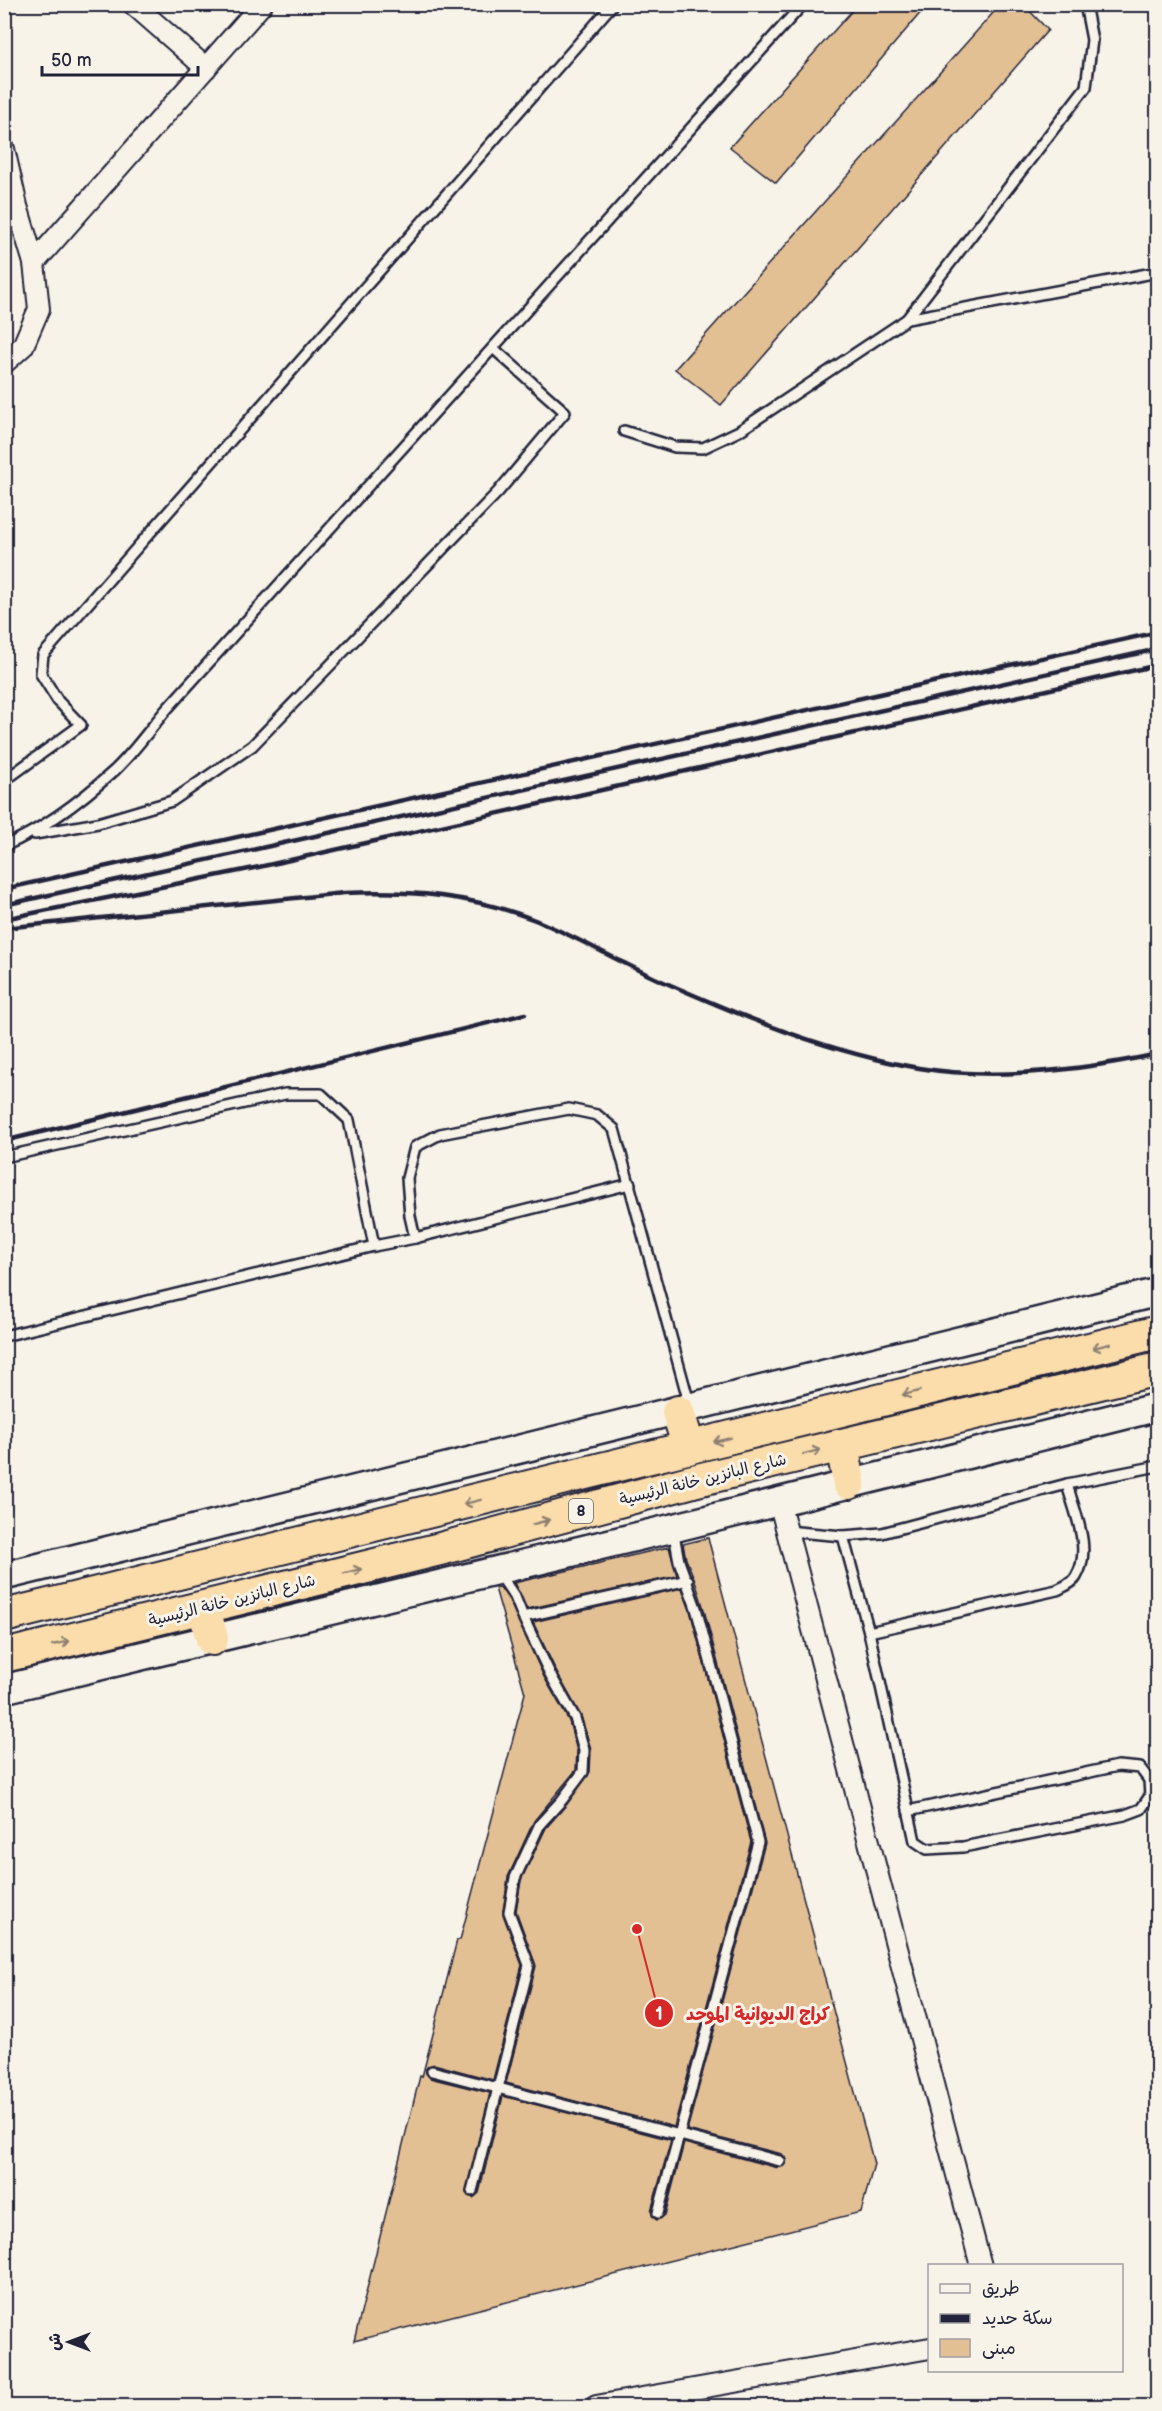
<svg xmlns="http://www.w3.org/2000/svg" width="1162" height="2411" font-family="'Balsamiq Sans','Playpen Sans Arabic',sans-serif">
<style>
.building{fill:#e2c094;stroke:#22223b;stroke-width:1.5}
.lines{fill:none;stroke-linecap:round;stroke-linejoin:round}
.service-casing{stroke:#22223b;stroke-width:14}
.minor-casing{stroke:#22223b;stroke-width:24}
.secondary-casing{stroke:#22223b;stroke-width:32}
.trunk-casing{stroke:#22223b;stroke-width:36}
.service{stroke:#f7f3e8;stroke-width:9}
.minor{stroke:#f7f3e8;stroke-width:20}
.secondary{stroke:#f7f3e8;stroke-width:27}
.trunk{stroke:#fbddab;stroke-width:32}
.rail{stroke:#22223b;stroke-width:4.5}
.oneway{stroke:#8e8073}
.labels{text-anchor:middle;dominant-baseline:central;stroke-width:6;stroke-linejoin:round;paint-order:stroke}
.shield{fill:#f7f3e8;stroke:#62616f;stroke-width:1.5}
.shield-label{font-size:15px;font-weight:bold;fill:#22223b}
.street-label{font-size:16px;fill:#22223b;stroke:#f7f3e8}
.leader{fill:none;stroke:#d62828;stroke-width:2}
.callout-dot{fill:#d62828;stroke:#f7f3e8;stroke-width:2}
.mark-label{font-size:18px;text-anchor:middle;font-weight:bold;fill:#fff}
.callout-label{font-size:18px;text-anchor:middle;font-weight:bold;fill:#d62828;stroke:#f7f3e8;stroke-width:6;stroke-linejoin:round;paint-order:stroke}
</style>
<rect width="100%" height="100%" fill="#f7f3e8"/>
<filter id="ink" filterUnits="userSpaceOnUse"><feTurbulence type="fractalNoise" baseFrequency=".0167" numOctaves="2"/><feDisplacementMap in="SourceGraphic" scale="12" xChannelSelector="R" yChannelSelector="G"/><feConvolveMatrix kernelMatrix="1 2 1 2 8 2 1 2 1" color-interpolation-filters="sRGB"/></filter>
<g filter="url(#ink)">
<g class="building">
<path d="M 858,4 L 928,4 L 776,183 L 730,147 Z"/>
<path d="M 1001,4 L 1023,4 L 1048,30 L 721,405 L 675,369 Z"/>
<path d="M 708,1538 L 874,2164 L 861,2212 L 354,2341 L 420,2076 L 422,2077 L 457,1940 L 460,1940 L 525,1693 L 495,1588 L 500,1587 L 509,1600 L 544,1677 L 569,1721 L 577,1751 L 576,1770 L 534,1821 L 508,1877 L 503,1914 L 522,1965 L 493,2080 L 434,2064 L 426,2069 L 426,2073 L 430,2078 L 490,2093 L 466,2193 L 473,2198 L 479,2193 L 503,2096 L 671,2140 L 651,2211 L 653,2217 L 657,2220 L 665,2215 L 684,2143 L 778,2168 L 786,2163 L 786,2159 L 782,2154 L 687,2130 L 765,1843 L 703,1606 L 694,1578 L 686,1559 L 683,1544 Z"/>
<path d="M 669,1547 L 677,1576 L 527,1609 L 514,1583 Z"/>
<path d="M 682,1588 L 690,1610 L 751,1842 L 674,2127 L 506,2083 L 536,1966 L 516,1911 L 521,1880 L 546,1828 L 567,1804 L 590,1772 L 591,1749 L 581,1716 L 556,1671 L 533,1622 Z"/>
</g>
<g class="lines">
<defs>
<g id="service">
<path d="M 907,319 L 1086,87 L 1092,40 L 1085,4"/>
<path d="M 624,431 L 675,447 L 703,448 L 739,431 L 907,319 L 1158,272"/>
<path d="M 12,775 L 81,725 L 58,701 L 41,674 L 43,655 L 613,4"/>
<path d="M 35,834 L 98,823 L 172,801 L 252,746 L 498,492 L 565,412 L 493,348"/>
<path d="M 4,846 C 46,828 82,800 115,770 C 134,752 150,729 166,710 L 803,4"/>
<path d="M 4,1157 L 285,1094 L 321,1094 L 349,1120 L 374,1246"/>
<path d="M 415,1238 L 630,1184"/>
<path d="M 4,1336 L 374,1246 L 415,1238 L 410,1216 L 407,1178 L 415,1147 L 440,1134 L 569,1109 L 597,1115 L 614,1129 L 690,1406"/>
<path d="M 786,1531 L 843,1536 L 882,1533 L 1067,1484 L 1158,1466"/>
<path d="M 843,1536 L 869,1632 L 915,1841 L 927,1849 L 963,1847 L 1125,1815 L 1141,1809 L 1150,1796 L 1149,1780 L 1140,1768 L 1118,1766 L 908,1811"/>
<path d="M 500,1575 L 515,1597 L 523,1617 L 688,1580"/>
<path d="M 869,1632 L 1057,1590 C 1063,1587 1073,1583 1076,1577 C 1093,1550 1074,1511 1067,1484"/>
<path d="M 432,2071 L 780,2161"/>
<path d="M 472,2191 L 529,1965 L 509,1912 L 515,1878 L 540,1824 L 562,1800 L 583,1772 L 584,1750 L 575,1718 L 550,1674 L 523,1617"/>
<path d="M 658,2213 L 758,1842 L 696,1608 L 679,1561 L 673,1529"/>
</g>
<g id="minor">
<path d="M 133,4 L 206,68"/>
<path d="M 4,149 L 17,206 L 34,263 L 39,309 L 23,346 L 4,363"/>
<path d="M 34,263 L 262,4"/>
<path d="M 779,1501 L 981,2266"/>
<path d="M 596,2406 L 930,2348"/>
</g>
<g id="secondary">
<path d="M 4,1576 L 1158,1292"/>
<path d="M 4,1689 L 673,1528 L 1158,1407"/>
</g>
<g id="trunk">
<path d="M 678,1412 L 689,1448"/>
<path d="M 842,1445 L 849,1483"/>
<path d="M 204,1608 L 212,1639"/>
<path d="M 4,1616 L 1158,1332"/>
<path d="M 4,1656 L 440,1549 L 693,1481 L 1158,1369"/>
</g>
</defs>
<use href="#service" class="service-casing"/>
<use href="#minor" class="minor-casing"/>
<use href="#secondary" class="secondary-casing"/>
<use href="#trunk" class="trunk-casing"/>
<use href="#service" class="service"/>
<use href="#minor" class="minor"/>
<use href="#secondary" class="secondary"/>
<use href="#trunk" class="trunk"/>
<g class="rail">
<path d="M 4,889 L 1158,632"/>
<path d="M 4,905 L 1158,649"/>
<path d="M 4,919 L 259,867 L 1158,665"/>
<path d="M 4,928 L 344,893 C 411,890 472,895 535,920 C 580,938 622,964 666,983 C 748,1019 831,1053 919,1068 C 996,1081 1082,1070 1158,1054"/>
<path d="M 4,1141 L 525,1014"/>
</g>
</g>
<defs><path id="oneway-shaft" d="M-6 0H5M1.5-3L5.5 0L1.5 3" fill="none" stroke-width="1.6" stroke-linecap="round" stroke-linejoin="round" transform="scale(1.5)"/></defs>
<g class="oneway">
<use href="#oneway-shaft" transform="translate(1101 1346) rotate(166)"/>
<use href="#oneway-shaft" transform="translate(911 1393) rotate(166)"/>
<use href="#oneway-shaft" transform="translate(722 1440) rotate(166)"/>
<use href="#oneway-shaft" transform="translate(812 1452) rotate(-14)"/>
<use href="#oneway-shaft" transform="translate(472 1502) rotate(166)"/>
<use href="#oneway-shaft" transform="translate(541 1522) rotate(-15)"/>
<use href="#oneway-shaft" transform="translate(353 1571) rotate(-14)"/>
<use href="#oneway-shaft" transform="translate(61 1643) rotate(-13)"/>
</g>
</g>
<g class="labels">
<rect class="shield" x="569" y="1499" width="24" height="24" rx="4.5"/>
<g class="shield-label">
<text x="581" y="1511">8</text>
</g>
<g class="street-label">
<text transform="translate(703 1480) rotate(-14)">شارع البانزين خانة الرئيسية</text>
<text transform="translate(232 1601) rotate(-14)">شارع البانزين خانة الرئيسية</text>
</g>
</g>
<path class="leader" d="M637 1929L659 2013"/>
<g class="callout-dot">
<circle cx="637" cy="1929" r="6"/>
<circle cx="659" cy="2013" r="15"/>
</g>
<g class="mark-label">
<text x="659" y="2020">1</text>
</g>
<g class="callout-label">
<text x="758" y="2020">كراج الديوانية الموحد</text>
</g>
<rect width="1162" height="2411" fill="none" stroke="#f7f3e8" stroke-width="24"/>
<rect x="12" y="12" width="1138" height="2387" fill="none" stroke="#22223b" stroke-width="2" filter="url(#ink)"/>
<rect x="928" y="2264" width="195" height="108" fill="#f7f3e8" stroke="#a29fa3" stroke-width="1.5"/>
<rect x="940" y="2284" width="30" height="9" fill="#f7f3e8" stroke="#a29fa3" stroke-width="1.5"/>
<text x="982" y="2294" font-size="18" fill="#22223b">طريق</text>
<rect x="940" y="2314" width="30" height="9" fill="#22223b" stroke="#a29fa3" stroke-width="1.5"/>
<text x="982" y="2324" font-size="18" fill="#22223b">سكة حديد</text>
<rect x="940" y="2339" width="30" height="18" fill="#e2c094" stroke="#a29fa3" stroke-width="1.5"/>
<text x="982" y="2354" font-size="18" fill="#22223b">مبنى</text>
<g transform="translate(69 2342) rotate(270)" stroke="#f7f3e8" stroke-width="4.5" paint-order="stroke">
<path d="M0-4.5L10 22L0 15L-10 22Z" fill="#22223b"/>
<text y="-9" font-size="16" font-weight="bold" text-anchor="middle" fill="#22223b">ش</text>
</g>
<path d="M42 66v9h156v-9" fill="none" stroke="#22223b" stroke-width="3"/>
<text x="51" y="66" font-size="18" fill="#22223b" stroke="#f7f3e8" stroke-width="4.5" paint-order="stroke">50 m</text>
</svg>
